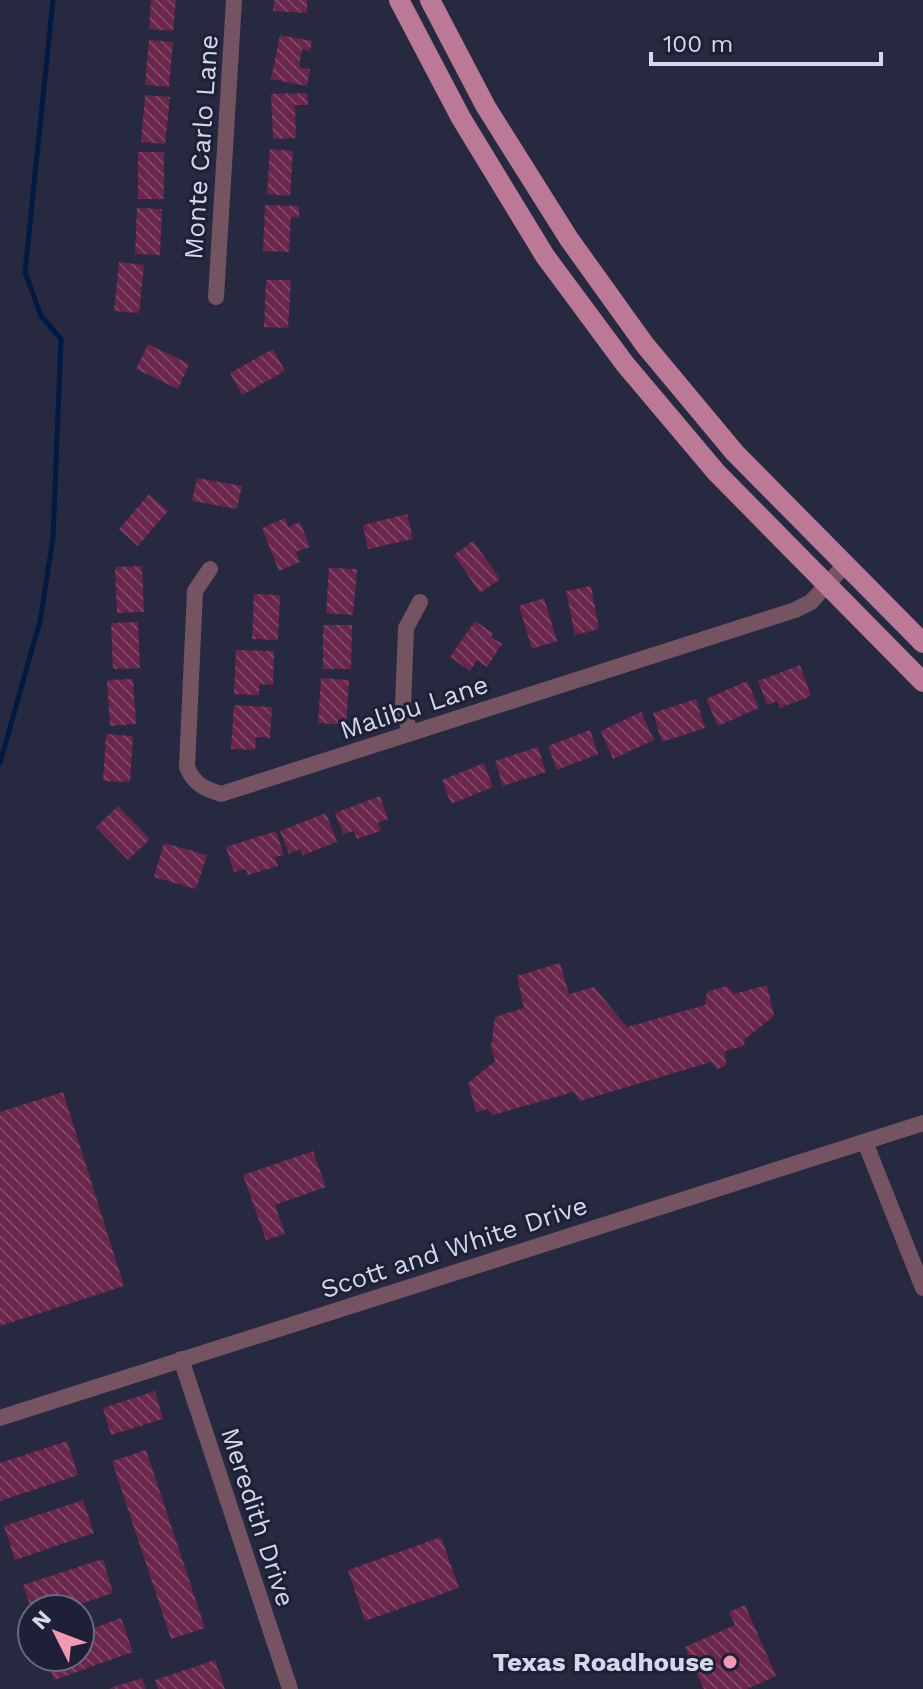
<svg xmlns="http://www.w3.org/2000/svg" width="923" height="1689" font-family="'Work Sans',sans-serif">
<style>
.lines{fill:none;stroke-linecap:round;stroke-linejoin:round}
.stream{stroke:#001a43;stroke-width:5}
.building{fill:url(#building-back-hatch)}
.minor{stroke:#755461;stroke-width:16}
.major{stroke:#bc7995;stroke-width:20}
.poi-dot{fill:#f19ab1;stroke:#1d2037;stroke-width:3}
.labels{text-anchor:middle;dominant-baseline:central;stroke-width:6;stroke-linejoin:round;paint-order:stroke}
.street-label{font-size:26px;fill:#d5d8e8;stroke:#1d2037}
.poi-label{font-size:26px;font-weight:bold;fill:#d5d8e8;stroke:#1d2037;text-anchor:end}
</style>
<defs>
<pattern id="building-back-hatch" width="6" height="6" patternUnits="userSpaceOnUse" patternTransform="scale(2)"><rect width="6" height="6" fill="#69254a"/><path d="M-1 5l2 2M0 0l6 6M5-1l2 2" fill="none" stroke="#7e4464"/></pattern>
</defs>
<rect width="100%" height="100%" fill="#272941"/>
<g class="lines">
<path class="stream" d="M 0,763 L 40,621 L 53,538 L 61,339 L 41,316 L 25,272 L 53,0"/>
</g>
<g class="building">
<path d="M 151,0 L 176,0 L 173,31 L 149,29 Z"/>
<path d="M 274,0 L 307,0 L 307,13 L 273,11 Z"/>
<path d="M 280,35 L 312,41 L 310,51 L 302,49 L 299,67 L 310,69 L 307,86 L 271,79 Z"/>
<path d="M 149,40 L 173,42 L 169,87 L 145,85 Z"/>
<path d="M 307,93 L 308,105 L 295,105 L 296,138 L 273,139 L 271,94 Z"/>
<path d="M 145,95 L 170,97 L 165,144 L 141,142 Z"/>
<path d="M 270,149 L 293,151 L 290,196 L 267,194 Z"/>
<rect x="138" y="152" width="26" height="47"/>
<path d="M 265,205 L 299,206 L 299,217 L 291,217 L 289,252 L 263,251 Z"/>
<path d="M 137,208 L 162,209 L 160,255 L 135,254 Z"/>
<path d="M 119,262 L 144,265 L 139,313 L 114,311 Z"/>
<path d="M 266,280 L 291,280 L 288,328 L 264,327 Z"/>
<path d="M 148,344 L 189,364 L 178,389 L 136,369 Z"/>
<path d="M 273,349 L 285,371 L 242,395 L 230,373 Z"/>
<path d="M 197,478 L 242,486 L 237,509 L 192,501 Z"/>
<path d="M 149,494 L 168,511 L 138,546 L 119,529 Z"/>
<path d="M 407,514 L 413,539 L 368,549 L 363,525 Z"/>
<path d="M 285,518 L 288,527 L 300,522 L 310,547 L 296,552 L 300,562 L 279,571 L 262,528 Z"/>
<path d="M 473,541 L 500,579 L 480,593 L 454,555 Z"/>
<path d="M 142,566 L 144,612 L 117,613 L 115,567 Z"/>
<path d="M 329,568 L 357,569 L 353,615 L 326,613 Z"/>
<path d="M 591,586 L 599,629 L 575,635 L 566,591 Z"/>
<path d="M 254,594 L 280,595 L 278,640 L 252,639 Z"/>
<path d="M 544,598 L 557,641 L 532,649 L 519,606 Z"/>
<path d="M 475,621 L 493,633 L 491,637 L 502,644 L 487,667 L 477,660 L 470,671 L 450,657 Z"/>
<path d="M 138,622 L 140,668 L 113,669 L 111,623 Z"/>
<path d="M 323,625 L 352,625 L 351,669 L 323,669 Z"/>
<path d="M 236,650 L 274,651 L 273,685 L 259,684 L 259,695 L 234,694 Z"/>
<path d="M 800,665 L 811,696 L 780,708 L 777,701 L 767,705 L 758,681 Z"/>
<path d="M 321,678 L 349,680 L 346,725 L 318,723 Z"/>
<path d="M 133,679 L 136,724 L 110,726 L 107,680 Z"/>
<path d="M 747,681 L 759,708 L 718,726 L 706,699 Z"/>
<path d="M 696,699 L 705,728 L 662,742 L 653,713 Z"/>
<path d="M 234,705 L 272,707 L 270,738 L 256,737 L 255,750 L 231,749 Z"/>
<path d="M 641,712 L 654,740 L 613,759 L 601,731 Z"/>
<path d="M 590,730 L 598,754 L 557,770 L 548,746 Z"/>
<path d="M 106,734 L 133,736 L 130,782 L 103,781 Z"/>
<path d="M 538,747 L 546,772 L 503,786 L 495,761 Z"/>
<path d="M 484,763 L 493,787 L 451,804 L 442,780 Z"/>
<path d="M 380,796 L 388,819 L 378,823 L 381,831 L 357,839 L 354,831 L 343,834 L 335,813 Z"/>
<path d="M 118,806 L 150,839 L 128,860 L 96,827 Z"/>
<path d="M 326,813 L 337,842 L 303,855 L 300,849 L 289,854 L 280,831 Z"/>
<path d="M 276,831 L 284,855 L 275,857 L 278,866 L 248,875 L 246,869 L 234,872 L 226,847 Z"/>
<path d="M 164,843 L 207,855 L 196,889 L 154,877 Z"/>
<path d="M 560,963 L 569,994 L 594,987 L 627,1027 L 705,1005 L 707,992 L 727,986 L 734,994 L 767,985 L 774,1016 L 745,1039 L 744,1046 L 725,1051 L 726,1066 L 717,1069 L 711,1062 L 580,1101 L 573,1092 L 493,1115 L 487,1109 L 476,1112 L 468,1083 L 495,1061 L 491,1047 L 495,1017 L 524,1008 L 517,976 Z"/>
<path d="M 63,1092 L 124,1286 L 0,1326 L 0,1112 Z"/>
<path d="M 313,1151 L 326,1187 L 275,1205 L 285,1234 L 266,1240 L 243,1175 Z"/>
<path d="M 155,1391 L 163,1419 L 111,1435 L 103,1408 Z"/>
<path d="M 67,1441 L 78,1475 L 0,1501 L 0,1463 Z"/>
<path d="M 146,1450 L 205,1628 L 171,1639 L 112,1461 Z"/>
<path d="M 83,1500 L 94,1533 L 15,1560 L 4,1526 Z"/>
<path d="M 441,1537 L 459,1588 L 365,1621 L 348,1570 Z"/>
<path d="M 103,1559 L 113,1593 L 65,1609 L 31,1609 L 23,1585 Z"/>
<path d="M 745,1605 L 776,1676 L 747,1689 L 704,1689 L 685,1647 L 735,1625 L 729,1612 Z"/>
<path d="M 121,1618 L 133,1652 L 54,1680 L 46,1657 L 80,1657 L 80,1633 Z"/>
<path d="M 215,1660 L 225,1689 L 158,1689 L 155,1680 Z"/>
<path d="M 142,1678 L 146,1689 L 110,1689 L 110,1688 Z"/>
</g>
<g class="lines">
<g class="minor">
<path d="M 216,297 L 234,0"/>
<path d="M 210,569 L 195,591 L 187,767 C 194,784 203,788 221,794 L 795,610 L 811,602 L 844,566"/>
<path d="M 410,733 L 403,706 L 406,628 L 420,602"/>
<path d="M 865,1142 L 923,1288"/>
<path d="M 181,1359 L 290,1689"/>
<path d="M 0,1418 L 923,1123"/>
</g>
<g class="major">
<path d="M 399,0 L 461,118 L 545,256 L 625,364 L 716,472 L 923,682"/>
<path d="M 430,0 L 486,107 L 569,239 L 645,345 L 735,453 L 923,643"/>
</g>
</g>
<circle class="poi-dot" cx="730" cy="1662" r="8"/>
<g class="labels">
<g class="street-label">
<text transform="translate(201 147) rotate(-86)">Monte Carlo Lane</text>
<text transform="translate(414 707) rotate(-18)">Malibu Lane</text>
<text transform="translate(454 1247) rotate(-18)">Scott and White Drive</text>
<text transform="translate(258 1517) rotate(72)">Meredith Drive</text>
</g>
<g class="poi-label">
<text x="714" y="1662">Texas Roadhouse</text>
</g>
</g>
<g transform="translate(56 1633) rotate(312)"><circle r="38" fill="#1d2037" stroke="#676a7e" stroke-width="2"/>
<path d="M0-6L14 30L0 20L-14 30Z" fill="#f19ab1"/>
<text y="-12" font-size="22" font-weight="bold" text-anchor="middle" fill="#d5d8e8">N</text>
</g>
<path d="M651 52v12h230v-12" fill="none" stroke="#d5d8e8" stroke-width="4"/>
<text x="663" y="52" font-size="24" fill="#d5d8e8" stroke="#1d2037" stroke-width="6" paint-order="stroke">100 m</text>
</svg>
